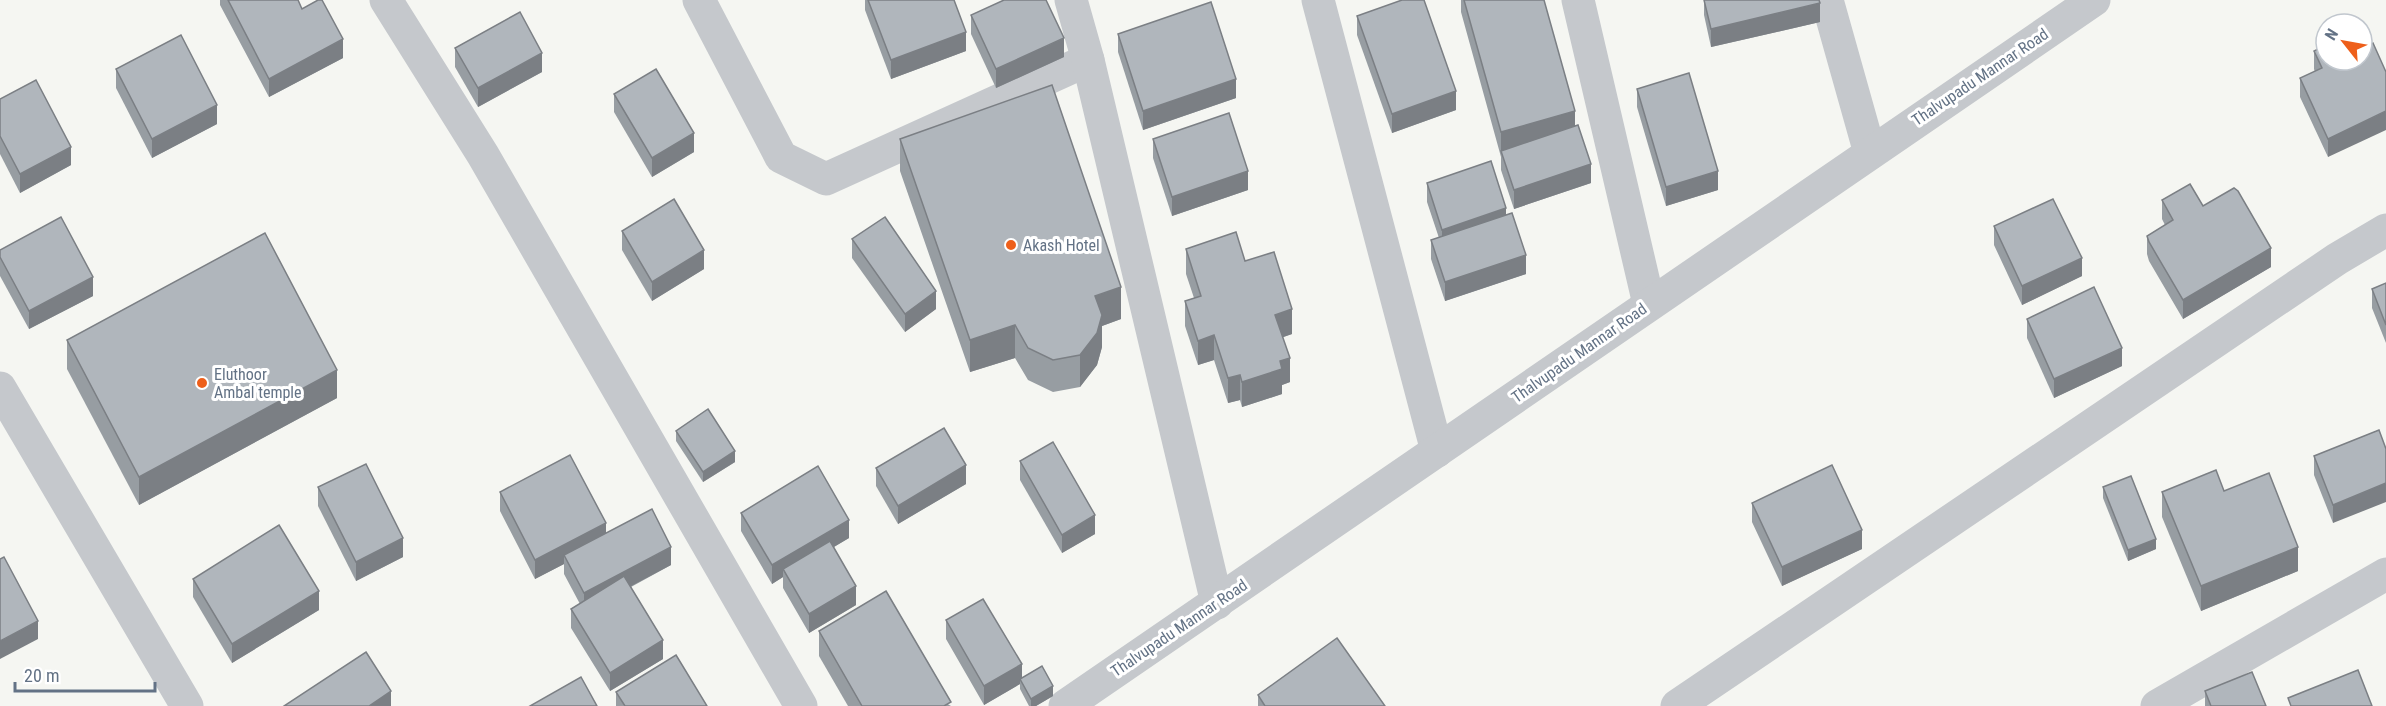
<svg xmlns="http://www.w3.org/2000/svg" width="2386" height="706" font-family="'Roboto Condensed',sans-serif">
<style>
.lines{fill:none;stroke-linecap:round;stroke-linejoin:round}
.minor{stroke:#c5c8cc;stroke-width:33}
.tertiary{stroke:#c5c8cc;stroke-width:33}
.wall{fill:#979da2}
.shaded-wall{fill:#7b7f84}
.building{fill:#b0b6bc;stroke:#7b7f84;stroke-width:1.5}
.poi-dot{fill:#ee5f1a;stroke:#fff;stroke-width:2}
.labels{text-anchor:middle;dominant-baseline:central;stroke-width:6;stroke-linejoin:round;paint-order:stroke}
.street-label{font-size:16px;fill:#637285;stroke:#fff}
.poi-label{font-size:16px;fill:#637285;stroke:#fff;text-anchor:start}
</style>
<rect width="100%" height="100%" fill="#f5f6f2"/>
<g class="lines">
<g class="minor">
<path d="M 386,0 L 483,155 L 801,706"/>
<path d="M 699,0 L 781,157 L 826,179 L 1088,60"/>
<path d="M 1071,0 L 1088,60 L 1217,603"/>
<path d="M 1318,0 L 1437,451"/>
<path d="M 1578,0 L 1649,304"/>
<path d="M 1827,0 L 1870,153"/>
<path d="M 0,388 L 187,706"/>
<path d="M 1677,706 L 2337,259 L 2386,230"/>
<path d="M 2157,706 L 2386,574"/>
</g>
<path class="tertiary" d="M 1065,706 L 2094,0"/>
</g>
<g class="wall">
<path d="M 220,0 L 298,0 L 302,9 L 343,58 L 269,97 L 220,5 Z"/>
<path d="M 865,0 L 954,0 L 966,51 L 891,79 L 865,10 Z"/>
<path d="M 1461,0 L 1544,0 L 1575,126 L 1591,183 L 1514,209 L 1501,170 L 1501,157 L 1461,12 Z"/>
<path d="M 1704,0 L 1820,22 L 1711,47 L 1704,15 Z"/>
<path d="M 971,15 L 1064,57 L 996,88 L 971,34 Z"/>
<path d="M 1357,16 L 1456,110 L 1392,133 L 1357,35 Z"/>
<path d="M 1118,34 L 1236,98 L 1143,130 L 1118,52 Z"/>
<path d="M 455,48 L 542,72 L 478,107 L 455,67 Z"/>
<path d="M 2314,51 L 2386,72 L 2328,157 L 2300,97 L 2300,78 L 2315,72 L 2314,69 Z"/>
<path d="M 116,69 L 217,124 L 152,158 L 116,88 Z"/>
<path d="M 1637,89 L 1718,190 L 1666,206 L 1637,107 Z"/>
<path d="M 614,94 L 694,152 L 652,177 L 614,112 Z"/>
<path d="M 0,99 L 71,165 L 20,193 L 0,154 Z"/>
<path d="M 900,139 L 1121,319 L 1102,326 L 1102,347 L 1097,365 L 1080,387 L 1053,392 L 1028,380 L 1015,358 L 970,372 L 900,171 Z"/>
<path d="M 1153,139 L 1248,190 L 1172,216 L 1153,158 Z"/>
<path d="M 1427,183 L 1506,214 L 1526,274 L 1445,301 L 1431,259 L 1431,240 L 1439,238 L 1427,202 Z"/>
<path d="M 2162,200 L 2203,206 L 2271,267 L 2183,319 L 2149,261 L 2147,254 L 2147,236 L 2165,225 L 2162,219 Z"/>
<path d="M 1994,226 L 2082,276 L 2022,305 L 1994,245 Z"/>
<path d="M 622,231 L 704,269 L 652,301 L 622,250 Z"/>
<path d="M 852,239 L 936,309 L 905,332 L 852,258 Z"/>
<path d="M 1186,249 L 1245,261 L 1292,334 L 1283,337 L 1290,382 L 1282,385 L 1282,394 L 1242,407 L 1240,400 L 1228,403 L 1214,360 L 1198,365 L 1185,326 L 1185,301 L 1194,298 L 1186,274 Z"/>
<path d="M 0,250 L 93,296 L 29,329 L 0,276 Z"/>
<path d="M 2386,283 L 2386,343 L 2372,308 L 2372,289 Z"/>
<path d="M 2027,319 L 2122,366 L 2054,398 L 2027,338 Z"/>
<path d="M 67,340 L 337,398 L 139,505 L 67,369 Z"/>
<path d="M 2379,430 L 2333,523 L 2314,475 L 2314,456 Z"/>
<path d="M 676,431 L 735,462 L 703,482 L 676,441 Z"/>
<path d="M 1020,461 L 1095,534 L 1062,553 L 1020,480 Z"/>
<path d="M 876,468 L 966,484 L 898,524 L 876,486 Z"/>
<path d="M 318,487 L 403,557 L 356,581 L 318,506 Z"/>
<path d="M 2103,487 L 2156,549 L 2128,561 L 2103,498 Z"/>
<path d="M 2224,491 L 2298,571 L 2201,611 L 2162,517 L 2162,492 Z"/>
<path d="M 500,492 L 606,533 L 671,565 L 631,587 L 663,659 L 610,691 L 571,628 L 571,609 L 580,604 L 564,574 L 564,564 L 535,579 L 500,511 Z"/>
<path d="M 1752,503 L 1862,549 L 1782,586 L 1752,522 Z"/>
<path d="M 741,513 L 849,538 L 834,547 L 856,605 L 809,633 L 783,588 L 783,577 L 772,584 L 741,531 Z"/>
<path d="M 193,579 L 319,610 L 232,663 L 193,597 Z"/>
<path d="M 946,620 L 1022,678 L 1053,696 L 1036,706 L 1029,706 L 1020,689 L 1020,684 L 984,705 L 946,639 Z"/>
<path d="M 819,631 L 951,706 L 848,706 L 819,656 Z"/>
<path d="M 2205,691 L 2266,706 L 2205,706 Z"/>
<path d="M 616,692 L 707,706 L 616,706 Z"/>
<path d="M 1258,695 L 1385,706 L 1258,706 Z"/>
</g>
<g class="shaded-wall">
<path d="M 1820,3 L 1820,22 L 1711,47 L 1711,29 Z"/>
<path d="M 966,32 L 966,51 L 891,79 L 891,60 Z"/>
<path d="M 1064,38 L 1064,57 L 996,88 L 996,69 Z"/>
<path d="M 343,39 L 343,58 L 269,97 L 269,79 Z"/>
<path d="M 542,53 L 542,72 L 478,107 L 478,88 Z"/>
<path d="M 1236,79 L 1236,98 L 1143,130 L 1143,111 Z"/>
<path d="M 1456,91 L 1456,110 L 1392,133 L 1392,114 Z"/>
<path d="M 217,105 L 217,124 L 152,158 L 152,139 Z"/>
<path d="M 1575,111 L 1575,136 L 1501,151 L 1501,157 L 1501,132 Z"/>
<path d="M 2386,111 L 2386,130 L 2328,157 L 2328,139 Z"/>
<path d="M 694,133 L 694,152 L 652,177 L 652,158 Z"/>
<path d="M 71,147 L 71,165 L 20,193 L 20,174 Z"/>
<path d="M 1591,164 L 1591,183 L 1514,209 L 1514,190 Z"/>
<path d="M 1248,171 L 1248,190 L 1172,216 L 1172,197 Z"/>
<path d="M 1718,171 L 1718,190 L 1666,206 L 1666,187 Z"/>
<path d="M 1506,208 L 1506,226 L 1442,248 L 1442,230 Z"/>
<path d="M 2271,248 L 2271,267 L 2183,319 L 2183,300 Z"/>
<path d="M 704,250 L 704,269 L 652,301 L 652,282 Z"/>
<path d="M 1526,255 L 1526,274 L 1445,301 L 1445,282 Z"/>
<path d="M 2082,258 L 2082,276 L 2022,305 L 2022,286 Z"/>
<path d="M 93,277 L 93,296 L 29,329 L 29,311 Z"/>
<path d="M 1121,287 L 1121,319 L 1102,326 L 1102,347 L 1097,365 L 1080,387 L 1080,355 L 1095,296 Z"/>
<path d="M 936,291 L 936,309 L 905,332 L 905,314 Z"/>
<path d="M 1292,309 L 1292,334 L 1275,340 L 1275,315 Z"/>
<path d="M 1015,325 L 1015,358 L 970,372 L 970,340 Z"/>
<path d="M 1214,335 L 1214,360 L 1198,365 L 1198,341 Z"/>
<path d="M 2122,348 L 2122,366 L 2054,398 L 2054,379 Z"/>
<path d="M 1290,358 L 1290,382 L 1282,385 L 1282,394 L 1242,407 L 1242,382 L 1280,361 Z"/>
<path d="M 337,370 L 337,398 L 139,505 L 139,477 Z"/>
<path d="M 1240,375 L 1240,400 L 1228,403 L 1228,378 Z"/>
<path d="M 735,451 L 735,462 L 703,482 L 703,472 Z"/>
<path d="M 966,465 L 966,484 L 898,524 L 898,506 Z"/>
<path d="M 2386,483 L 2386,502 L 2333,523 L 2333,505 Z"/>
<path d="M 1095,515 L 1095,534 L 1062,553 L 1062,535 Z"/>
<path d="M 849,520 L 849,538 L 786,575 L 783,569 L 783,577 L 772,584 L 772,565 Z"/>
<path d="M 606,523 L 606,542 L 564,555 L 564,564 L 535,579 L 535,560 Z"/>
<path d="M 1862,530 L 1862,549 L 1782,586 L 1782,567 Z"/>
<path d="M 403,538 L 403,557 L 356,581 L 356,562 Z"/>
<path d="M 2156,539 L 2156,549 L 2128,561 L 2128,550 Z"/>
<path d="M 671,547 L 671,565 L 584,611 L 584,593 Z"/>
<path d="M 2298,547 L 2298,571 L 2201,611 L 2201,586 Z"/>
<path d="M 856,586 L 856,605 L 809,633 L 809,614 Z"/>
<path d="M 319,591 L 319,610 L 232,663 L 232,644 Z"/>
<path d="M 38,621 L 38,639 L 0,659 L 0,641 Z"/>
<path d="M 663,640 L 663,659 L 610,691 L 610,673 Z"/>
<path d="M 1022,664 L 1022,682 L 1020,679 L 1020,684 L 984,705 L 984,686 Z"/>
<path d="M 1053,686 L 1053,696 L 1036,706 L 1031,706 L 1031,699 Z"/>
<path d="M 391,691 L 391,706 L 369,706 Z"/>
</g>
<g class="building">
<path d="M 228,0 L 298,0 L 302,9 L 318,0 L 322,0 L 343,39 L 269,79 Z"/>
<path d="M 868,0 L 954,0 L 966,32 L 891,60 Z"/>
<path d="M 1004,0 L 1046,0 L 1064,38 L 996,69 L 971,15 Z"/>
<path d="M 1402,0 L 1424,0 L 1456,91 L 1392,114 L 1357,16 Z"/>
<path d="M 1464,0 L 1544,0 L 1575,111 L 1501,132 Z"/>
<path d="M 1704,0 L 1819,0 L 1820,3 L 1711,29 Z"/>
<path d="M 1211,2 L 1236,79 L 1143,111 L 1118,34 Z"/>
<path d="M 520,12 L 542,53 L 478,88 L 455,48 Z"/>
<path d="M 181,35 L 217,105 L 152,139 L 116,69 Z"/>
<path d="M 2373,43 L 2386,72 L 2386,111 L 2328,139 L 2300,78 L 2322,68 L 2314,51 L 2326,45 L 2326,60 L 2362,60 L 2362,49 Z"/>
<path d="M 656,69 L 694,133 L 652,158 L 614,94 Z"/>
<path d="M 1689,73 L 1718,171 L 1666,187 L 1637,89 Z"/>
<path d="M 36,80 L 71,147 L 20,174 L 0,136 L 0,99 Z"/>
<path d="M 1052,85 L 1121,287 L 1095,296 L 1102,315 L 1097,333 L 1080,355 L 1053,360 L 1028,348 L 1015,325 L 970,340 L 900,139 Z"/>
<path d="M 1229,113 L 1248,171 L 1172,197 L 1153,139 Z"/>
<path d="M 1578,125 L 1591,164 L 1514,190 L 1501,151 Z"/>
<path d="M 1491,161 L 1506,208 L 1442,230 L 1427,183 Z"/>
<path d="M 2190,184 L 2203,206 L 2234,188 L 2238,191 L 2271,248 L 2183,300 L 2149,242 L 2147,236 L 2173,220 L 2162,200 Z"/>
<path d="M 674,199 L 704,250 L 652,282 L 622,231 Z"/>
<path d="M 2053,199 L 2082,258 L 2022,286 L 1994,226 Z"/>
<path d="M 1512,213 L 1526,255 L 1445,282 L 1431,240 Z"/>
<path d="M 61,217 L 93,277 L 29,311 L 0,257 L 0,250 Z"/>
<path d="M 885,217 L 936,291 L 905,314 L 852,239 Z"/>
<path d="M 1236,232 L 1245,261 L 1274,252 L 1292,309 L 1275,315 L 1290,358 L 1280,361 L 1282,369 L 1242,382 L 1240,375 L 1228,378 L 1214,335 L 1198,341 L 1185,301 L 1201,296 L 1186,249 Z"/>
<path d="M 265,233 L 337,370 L 139,477 L 67,340 Z"/>
<path d="M 2386,283 L 2386,325 L 2372,289 Z"/>
<path d="M 2094,287 L 2122,348 L 2054,379 L 2027,319 Z"/>
<path d="M 708,409 L 735,451 L 703,472 L 676,431 Z"/>
<path d="M 944,428 L 966,465 L 898,506 L 876,468 Z"/>
<path d="M 2379,430 L 2386,449 L 2386,483 L 2333,505 L 2314,456 Z"/>
<path d="M 1053,442 L 1095,515 L 1062,535 L 1020,461 Z"/>
<path d="M 570,455 L 606,523 L 535,560 L 500,492 Z"/>
<path d="M 366,464 L 403,538 L 356,562 L 318,487 Z"/>
<path d="M 1832,465 L 1862,530 L 1782,567 L 1752,503 Z"/>
<path d="M 818,466 L 849,520 L 772,565 L 741,513 Z"/>
<path d="M 2216,470 L 2224,491 L 2269,473 L 2298,547 L 2201,586 L 2162,492 Z"/>
<path d="M 2131,476 L 2156,539 L 2128,550 L 2103,487 Z"/>
<path d="M 652,509 L 671,547 L 584,593 L 564,555 Z"/>
<path d="M 279,525 L 319,591 L 232,644 L 193,579 Z"/>
<path d="M 830,541 L 856,586 L 809,614 L 783,569 Z"/>
<path d="M 4,557 L 38,621 L 0,641 L 0,559 Z"/>
<path d="M 624,576 L 663,640 L 610,673 L 571,609 Z"/>
<path d="M 886,591 L 951,702 L 944,706 L 862,706 L 819,631 Z"/>
<path d="M 983,599 L 1022,664 L 984,686 L 946,620 Z"/>
<path d="M 1337,638 L 1385,706 L 1265,706 L 1258,695 Z"/>
<path d="M 366,652 L 391,691 L 369,706 L 284,706 Z"/>
<path d="M 676,655 L 707,706 L 625,706 L 616,692 Z"/>
<path d="M 1042,666 L 1053,686 L 1031,699 L 1020,679 Z"/>
<path d="M 2358,670 L 2372,706 L 2291,706 L 2288,698 Z"/>
<path d="M 2252,672 L 2266,706 L 2211,706 L 2205,691 Z"/>
<path d="M 581,677 L 597,706 L 530,706 Z"/>
</g>
<g class="poi-dot">
<circle cx="1011" cy="245" r="6"/>
<circle cx="202" cy="383" r="6"/>
</g>
<g class="labels">
<g class="street-label">
<text transform="translate(1980 77) rotate(-34)">Thalvupadu Mannar Road</text>
<text transform="translate(1579 353) rotate(-35)">Thalvupadu Mannar Road</text>
<text transform="translate(1179 628) rotate(-34)">Thalvupadu Mannar Road</text>
</g>
<g class="poi-label">
<text x="1023" y="245">Akash Hotel</text>
<text x="214" y="374">Eluthoor<tspan x="214" dy="18">Ambal temple</tspan></text>
</g>
</g>
<g transform="translate(2344 42) rotate(301)"><circle r="28" fill="#ffffff" stroke="#c1c7ce" stroke-width="1.5"/>
<path d="M0-4.5L10 22L0 15L-10 22Z" fill="#ee5f1a"/>
<text y="-9" font-size="16" font-weight="bold" text-anchor="middle" fill="#637285">N</text>
</g>
<path d="M15 682v9h140v-9" fill="none" stroke="#637285" stroke-width="3"/>
<text x="24" y="682" font-size="18" fill="#637285" stroke="#ffffff" stroke-width="4.5" paint-order="stroke">20 m</text>
</svg>
